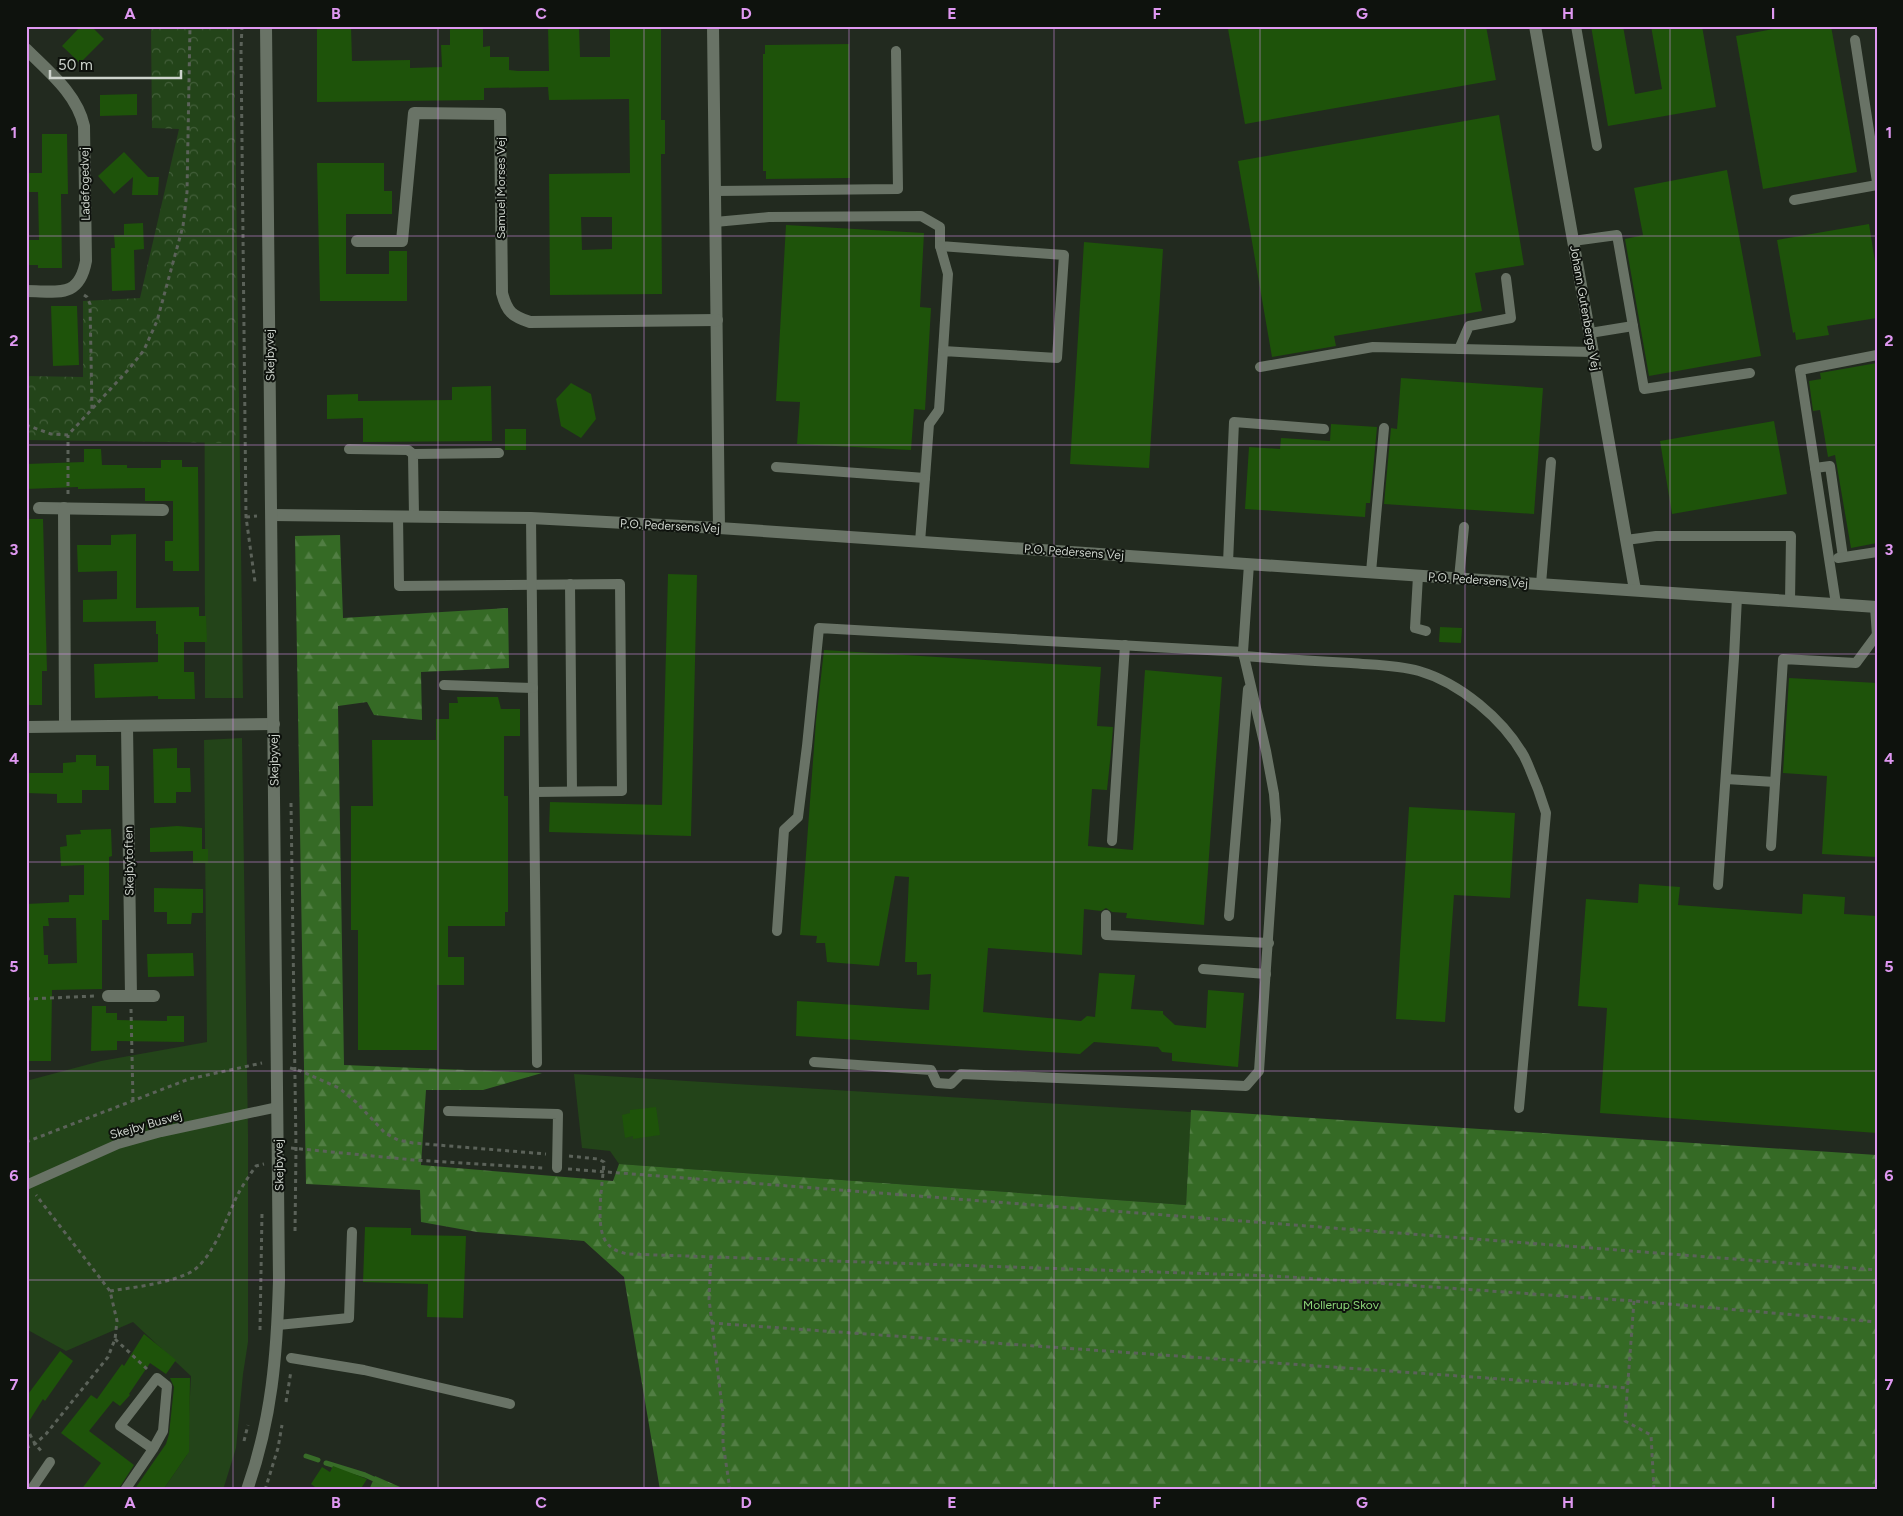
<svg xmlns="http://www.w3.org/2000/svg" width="1903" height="1516" font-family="Figtree,sans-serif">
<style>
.grass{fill:#234419}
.forest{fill:url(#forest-firs)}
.park{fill:url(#park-crowns)}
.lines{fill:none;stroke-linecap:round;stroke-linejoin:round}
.stream{stroke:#386c28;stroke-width:5}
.building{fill:#1e530a;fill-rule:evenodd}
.path{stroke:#5b6259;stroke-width:3;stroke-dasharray:4 4;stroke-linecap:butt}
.service{stroke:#697366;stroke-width:10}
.minor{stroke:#697366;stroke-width:12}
.tertiary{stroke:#697366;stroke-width:12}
.grid{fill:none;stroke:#df98f1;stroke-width:1;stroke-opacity:0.55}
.labels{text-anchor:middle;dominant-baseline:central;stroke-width:4;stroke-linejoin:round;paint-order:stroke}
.street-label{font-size:12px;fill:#ced4cd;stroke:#0e120d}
.park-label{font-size:12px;fill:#8dd679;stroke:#0e120d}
.neatline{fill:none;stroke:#df98f1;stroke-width:2}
.grid-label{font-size:16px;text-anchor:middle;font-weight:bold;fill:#df98f1}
</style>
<defs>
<pattern id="forest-firs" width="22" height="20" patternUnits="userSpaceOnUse" patternTransform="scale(1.25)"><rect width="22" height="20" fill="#356a25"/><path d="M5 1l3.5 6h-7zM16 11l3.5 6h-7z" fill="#517e43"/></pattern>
<pattern id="park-crowns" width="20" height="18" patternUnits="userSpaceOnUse" patternTransform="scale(1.25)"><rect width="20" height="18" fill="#234419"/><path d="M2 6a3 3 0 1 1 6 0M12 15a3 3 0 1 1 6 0" fill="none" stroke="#425e39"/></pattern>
</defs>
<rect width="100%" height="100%" fill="#222a1f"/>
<g class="grass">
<path d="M 204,26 L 234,26 L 243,698 L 205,698 Z"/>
<path d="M 242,738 L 248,1134 L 248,1342 L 243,1374 L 236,1448 L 223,1490 L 163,1490 L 187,1455 L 191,1376 L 133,1322 L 66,1351 L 26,1329 L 26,1081 L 101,1061 L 207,1042 L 204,740 Z"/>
<path d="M 574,1074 L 1191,1112 L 1186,1205 L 619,1164 L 610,1151 L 582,1148 Z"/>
</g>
<g class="forest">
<path d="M 340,535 L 343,618 L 508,608 L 509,668 L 421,672 L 422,720 L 374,715 L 367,702 L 338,706 L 344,1065 L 542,1073 L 483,1090 L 426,1090 L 421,1165 L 613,1181 L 619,1164 L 1186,1205 L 1191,1110 L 1877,1155 L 1877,1490 L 660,1490 L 624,1277 L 584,1241 L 477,1232 L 421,1222 L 420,1190 L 306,1184 L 295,536 Z"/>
<path d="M 375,1476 L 407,1490 L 369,1490 Z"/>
</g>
<path class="park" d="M 151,26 L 234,26 L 238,443 L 26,440 L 26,376 L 83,377 L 83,301 L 140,298 L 179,129 L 152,128 Z"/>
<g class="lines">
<g class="stream">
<path d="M 306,1456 L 318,1460"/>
<path d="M 326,1463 L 365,1475 L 398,1490"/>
</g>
</g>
<g class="building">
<path d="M 81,26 L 91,26 L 104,39 L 80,63 L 62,46 Z"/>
<path d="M 317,26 L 351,26 L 352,61 L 410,60 L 410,68 L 442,67 L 441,45 L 450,45 L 450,26 L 483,26 L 483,47 L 490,46 L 490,57 L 509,57 L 509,70 L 518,71 L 549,71 L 548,26 L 579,26 L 580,57 L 610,57 L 610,26 L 661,26 L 661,120 L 665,120 L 665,154 L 661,154 L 662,294 L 550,295 L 549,174 L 630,173 L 629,99 L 549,100 L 548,87 L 484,88 L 484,100 L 317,102 ZM 581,217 L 612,217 L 612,249 L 582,250 Z"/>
<path d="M 1246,26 L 1486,26 L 1496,80 L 1245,124 L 1228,29 Z"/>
<path d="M 1591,26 L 1623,26 L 1635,94 L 1662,89 L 1651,26 L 1702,26 L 1716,107 L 1608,126 Z"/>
<path d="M 1790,26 L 1831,26 L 1857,172 L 1763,189 L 1736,36 Z"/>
<path d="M 849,44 L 850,178 L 766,179 L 766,171 L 763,171 L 763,54 L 765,54 L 765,45 Z"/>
<path d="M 137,94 L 137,115 L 100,116 L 100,95 Z"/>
<path d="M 1499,115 L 1524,265 L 1475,273 L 1482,311 L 1334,336 L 1336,346 L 1272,357 L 1238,161 Z"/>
<path d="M 42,134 L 67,134 L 68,194 L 61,194 L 62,268 L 38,268 L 38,265 L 26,265 L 26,240 L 39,240 L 38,192 L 26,192 L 26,173 L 42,173 Z"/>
<path d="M 124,152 L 148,177 L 159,177 L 158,195 L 132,195 L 133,177 L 114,194 L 98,176 Z"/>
<path d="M 317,163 L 384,163 L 384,191 L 392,191 L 392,214 L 346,214 L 346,274 L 389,274 L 389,251 L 407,251 L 407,301 L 320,301 Z"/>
<path d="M 1727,170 L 1761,356 L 1649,376 L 1625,239 L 1643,235 L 1634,188 Z"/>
<path d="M 143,223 L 144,249 L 134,250 L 135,290 L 112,291 L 111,248 L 115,248 L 114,235 L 124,235 L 124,224 Z"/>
<path d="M 1869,224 L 1877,274 L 1877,318 L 1827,326 L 1829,335 L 1796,340 L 1795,332 L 1793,333 L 1777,240 Z"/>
<path d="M 786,225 L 924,233 L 920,307 L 931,308 L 925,410 L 914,409 L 911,450 L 797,444 L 800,402 L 776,401 Z"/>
<path d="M 1084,242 L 1163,249 L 1149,468 L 1070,464 Z"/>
<path d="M 51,306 L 77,306 L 79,365 L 53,366 Z"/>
<path d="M 1877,363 L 1877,543 L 1851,548 L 1835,455 L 1828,457 L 1820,410 L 1813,411 L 1809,381 L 1821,379 L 1820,373 Z"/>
<path d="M 1401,378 L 1543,388 L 1534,514 L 1384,504 L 1391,428 L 1397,429 Z"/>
<path d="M 571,383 L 591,394 L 596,419 L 581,438 L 561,426 L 556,399 Z"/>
<path d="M 491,386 L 492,441 L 363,442 L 363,418 L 327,419 L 327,395 L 358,394 L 358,401 L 452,400 L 452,387 Z"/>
<path d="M 1774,421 L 1787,494 L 1672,514 L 1660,441 Z"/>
<path d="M 1331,424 L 1377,427 L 1370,503 L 1366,503 L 1365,517 L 1245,509 L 1249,447 L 1280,449 L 1281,438 L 1330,441 Z"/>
<rect x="505" y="429" width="21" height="21"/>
<path d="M 84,449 L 101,449 L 102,465 L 127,465 L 127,468 L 161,468 L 161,460 L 182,460 L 182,467 L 198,467 L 199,571 L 173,571 L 173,561 L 165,561 L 165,541 L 173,541 L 173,501 L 145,501 L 145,488 L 78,489 L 78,487 L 26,489 L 26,464 L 84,462 Z"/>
<path d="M 26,519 L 43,519 L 47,671 L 42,671 L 42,705 L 26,705 Z"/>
<path d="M 136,534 L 136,608 L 199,607 L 199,616 L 206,616 L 207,642 L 184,642 L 184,672 L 194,672 L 195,699 L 158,699 L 158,696 L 95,698 L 94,664 L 158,662 L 158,634 L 156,634 L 156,621 L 83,622 L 83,600 L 117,599 L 117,571 L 78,572 L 77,545 L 111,545 L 111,535 Z"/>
<path d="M 668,574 L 697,575 L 691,836 L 549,832 L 550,802 L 662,805 Z"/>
<path d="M 1440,627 L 1462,628 L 1461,643 L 1439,642 Z"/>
<path d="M 824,650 L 1101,667 L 1097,726 L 1113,727 L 1111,752 L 1107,790 L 1092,789 L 1088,846 L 1133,850 L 1145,670 L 1222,677 L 1204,925 L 1126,918 L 1127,913 L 1112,912 L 1106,908 L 1101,911 L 1084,909 L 1082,955 L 988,948 L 983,1012 L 1081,1021 L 1087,1016 L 1095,1017 L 1099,973 L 1135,975 L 1131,1009 L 1163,1011 L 1163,1014 L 1175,1025 L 1206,1028 L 1208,990 L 1244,993 L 1238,1067 L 1172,1061 L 1172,1053 L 1162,1052 L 1158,1047 L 1094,1042 L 1080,1054 L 796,1036 L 797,1001 L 929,1010 L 931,974 L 917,975 L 917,962 L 905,962 L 909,877 L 895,876 L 879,966 L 827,962 L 825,943 L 816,943 L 817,936 L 800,935 L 816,721 Z"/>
<path d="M 1789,678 L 1877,683 L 1877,857 L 1822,854 L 1827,776 L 1783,773 Z"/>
<path d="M 457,697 L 498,697 L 501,709 L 520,709 L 520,736 L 504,736 L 504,796 L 508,796 L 508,912 L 505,912 L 505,926 L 448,926 L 448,957 L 464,957 L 464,985 L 437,985 L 437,1050 L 358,1050 L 358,930 L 351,930 L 351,806 L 373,806 L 372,740 L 436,740 L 436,719 L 449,719 L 449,703 L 458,703 Z"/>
<path d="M 177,748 L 177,768 L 190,768 L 191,792 L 176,792 L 176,803 L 154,803 L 153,749 Z"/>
<path d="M 76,755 L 96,755 L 96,766 L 109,766 L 109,790 L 82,790 L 82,803 L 57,803 L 57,794 L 26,793 L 26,773 L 63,773 L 63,763 L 76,762 Z"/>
<path d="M 1409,807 L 1515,813 L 1510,898 L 1454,895 L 1445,1022 L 1396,1019 Z"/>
<path d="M 177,826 L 202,828 L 202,849 L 208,849 L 208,863 L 193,863 L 193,851 L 150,852 L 150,828 Z"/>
<path d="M 111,829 L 112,856 L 109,857 L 109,920 L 102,920 L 102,989 L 52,990 L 51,1061 L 29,1061 L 28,1059 L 26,1059 L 28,982 L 26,982 L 26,904 L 69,902 L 69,895 L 84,895 L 84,865 L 61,866 L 60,847 L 67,846 L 66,835 L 81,834 L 80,830 ZM 48,918 L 76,918 L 77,963 L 48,964 L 48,955 L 44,955 L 43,926 L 49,926 Z"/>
<path d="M 1639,884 L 1680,887 L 1678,905 L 1802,914 L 1803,894 L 1845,897 L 1844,914 L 1877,916 L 1877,1133 L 1600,1113 L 1607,1008 L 1578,1006 L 1586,899 L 1638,903 Z"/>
<path d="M 154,888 L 203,889 L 203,913 L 192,913 L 191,924 L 167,924 L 167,912 L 154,912 Z"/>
<path d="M 193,953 L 194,976 L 148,977 L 147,954 Z"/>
<path d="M 92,1006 L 106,1006 L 106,1013 L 117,1013 L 117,1020 L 167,1021 L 167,1016 L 184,1016 L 184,1042 L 117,1041 L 117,1050 L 91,1051 Z"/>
<path d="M 656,1107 L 660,1135 L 633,1139 L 633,1136 L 625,1138 L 622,1115 L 630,1113 L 630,1110 Z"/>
<path d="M 365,1227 L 411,1228 L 411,1235 L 466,1236 L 463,1318 L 427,1317 L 428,1284 L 363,1282 Z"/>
<path d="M 144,1334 L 176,1360 L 166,1374 L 150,1363 L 129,1394 L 130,1395 L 120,1406 L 113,1401 L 89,1431 L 134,1465 L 118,1490 L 81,1490 L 101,1463 L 61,1433 L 91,1395 L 97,1399 L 122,1364 L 124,1366 Z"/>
<path d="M 60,1351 L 73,1361 L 45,1401 L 43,1399 L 26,1426 L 26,1397 Z"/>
<path d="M 170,1378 L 190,1378 L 189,1452 L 163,1490 L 134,1490 L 166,1444 L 169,1434 L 174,1387 Z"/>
<path d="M 333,1466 L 367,1479 L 360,1490 L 319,1490 L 311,1484 L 322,1467 L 330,1472 Z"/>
</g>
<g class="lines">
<g class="path">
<path d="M 242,26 L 241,49 L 246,517 L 255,582"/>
<path d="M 84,295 L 87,297 L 90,304 L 92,409"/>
<path d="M 26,425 L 51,434 L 68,435 L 129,369 L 144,350 L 157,321 L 183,226 L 187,192 L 190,26"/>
<path d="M 68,494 L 68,435"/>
<path d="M 246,517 L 257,516"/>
<path d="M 291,803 L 296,1148 L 295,1232"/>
<path d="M 26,999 L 96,996"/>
<path d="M 131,1009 L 133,1101"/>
<path d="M 290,1068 L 301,1071 L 339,1088 L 356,1102 L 385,1133 L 398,1140 L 413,1143 L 546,1154"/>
<path d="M 26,1142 L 189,1079 L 262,1063"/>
<path d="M 291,1148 L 414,1160 L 544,1168"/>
<path d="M 569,1156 L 598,1159 L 604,1162 C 603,1182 594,1228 607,1243 C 612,1250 620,1252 627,1254 L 1275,1276 L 1634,1301 L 1877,1322"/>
<path d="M 568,1169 L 1877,1270"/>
<path d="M 711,1256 L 709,1299 L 723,1415 L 723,1443 L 730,1490"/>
<path d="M 110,1291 C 136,1287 165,1284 189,1273 C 211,1263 227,1217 237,1196 C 242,1186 249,1176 256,1166 L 264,1164"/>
<path d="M 1634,1301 L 1625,1421 L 1651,1435 L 1654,1490"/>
<path d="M 711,1323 L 1628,1388"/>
<path d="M 260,1330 L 262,1213"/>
<path d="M 115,1339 L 147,1369"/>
<path d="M 286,1402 L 291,1371"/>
<path d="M 26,1427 L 35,1444 L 42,1452"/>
<path d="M 244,1441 L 248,1425"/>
<path d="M 26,1448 L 35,1444 L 46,1434 L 108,1357 L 115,1339 L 117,1321 L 110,1291 L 36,1195"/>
<path d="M 265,1490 L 278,1448 L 282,1425"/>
</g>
<g class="service">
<path d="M 1576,26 L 1597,146"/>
<path d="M 1855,40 L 1877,182"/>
<path d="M 715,191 L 898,189 L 896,51"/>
<path d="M 1794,200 L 1877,185"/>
<path d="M 715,222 L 769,217 L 921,216 L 940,227 L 940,246 L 1064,255 L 1057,358 L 943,351 L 939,410 L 929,424 L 925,478 L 776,467"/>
<path d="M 1573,241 L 1617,235 L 1644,389 L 1750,373"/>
<path d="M 940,246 L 948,274 L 943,351"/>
<path d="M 1590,333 L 1633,326"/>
<path d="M 1459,349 L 1469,326 L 1511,318 L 1506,278"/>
<path d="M 1260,367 L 1373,347 L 1593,352"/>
<path d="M 349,449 L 408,450 L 413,454"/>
<path d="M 1815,468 L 1830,466 L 1843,557"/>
<path d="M 398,516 L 399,586 L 620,584 L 622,791 L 534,792"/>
<path d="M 414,516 L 413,454 L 499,453"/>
<path d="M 531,518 L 537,1063"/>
<path d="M 1626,540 L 1656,536 L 1791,536 L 1790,601"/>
<path d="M 920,542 L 925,478"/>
<path d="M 1838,558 L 1877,552"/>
<path d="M 1228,563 L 1234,422 L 1324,429"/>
<path d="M 1371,572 L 1384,428"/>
<path d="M 1418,576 L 1415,628 L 1426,631"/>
<path d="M 1459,578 L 1464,527"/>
<path d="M 570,584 L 572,791"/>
<path d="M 1541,584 L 1551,462"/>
<path d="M 1836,604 L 1800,370 L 1877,355"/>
<path d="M 1875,607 L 1877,636"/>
<path d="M 1244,656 C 1280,659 1315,661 1351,663 C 1374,665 1397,665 1419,671 C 1460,683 1503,719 1524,756 C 1533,775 1540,793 1546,813 L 1519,1108"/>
<path d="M 444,685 L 533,688"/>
<path d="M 1726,779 L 1775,782"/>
<path d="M 1112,841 L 1125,645"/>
<path d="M 1771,846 L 1783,659 L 1856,663 L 1876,636"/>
<path d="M 1718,885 L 1734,658 L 1737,597"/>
<path d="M 1106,915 L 1106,935 L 1269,943"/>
<path d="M 1229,916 L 1248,689"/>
<path d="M 777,931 L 784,830 L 798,817 L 807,746 L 819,628 L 1243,652"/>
<path d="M 1203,969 L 1266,974"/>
<path d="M 814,1062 L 931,1070 L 937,1083 L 951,1084 L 961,1074 L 1246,1086 L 1259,1071 L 1276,820 L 1274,794 L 1266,751 L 1243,652 L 1249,564"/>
<path d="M 448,1111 L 558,1114 L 557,1168"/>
<path d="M 26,1185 L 118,1144 L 161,1132 L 278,1107"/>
<path d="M 278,1325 L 349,1318 L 352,1232"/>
<path d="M 291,1358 L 364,1370 L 510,1404"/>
<path d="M 31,1490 L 50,1462"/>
<path d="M 125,1490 L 153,1449 L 163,1431 L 167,1386 L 157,1378 L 120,1426 L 153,1449"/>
</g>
<g class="minor">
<path d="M 713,26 L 719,528"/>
<path d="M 1535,26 L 1635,590"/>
<path d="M 26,49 C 49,72 77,94 84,126 L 86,261 C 79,299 58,291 26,291"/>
<path d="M 357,241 L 402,241 L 414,113 L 500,114 L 502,293 C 507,312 512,316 530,322 L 717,320"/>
<path d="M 39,508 L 163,510"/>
<path d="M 64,508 L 65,726"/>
<path d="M 272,515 L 531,518 L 719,528 L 1877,607"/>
<path d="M 127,726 L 131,996"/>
<path d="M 26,727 L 274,724"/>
<path d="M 108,996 L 154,996"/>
</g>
<path class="tertiary" d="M 247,1490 C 272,1419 277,1354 279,1280 L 266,26"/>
</g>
<path class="grid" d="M 233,26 L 233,1490M 438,26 L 438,1490M 644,26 L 644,1490M 849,26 L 849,1490M 1054,26 L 1054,1490M 1260,26 L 1260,1490M 1465,26 L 1465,1490M 1670,26 L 1670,1490M 26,236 L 1877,236M 26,445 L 1877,445M 26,654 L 1877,654M 26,862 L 1877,862M 26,1071 L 1877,1071M 26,1280 L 1877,1280"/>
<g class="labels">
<g class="street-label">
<text transform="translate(85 184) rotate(-91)">Ladefogedvej</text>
<text transform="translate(501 188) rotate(-90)">Samuel Morses Vej</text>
<text transform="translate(1585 308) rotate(80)">Johann Gutenbergs Vej</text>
<text transform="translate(270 355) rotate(-91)">Skejbyvej</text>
<text transform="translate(670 526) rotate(3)">P.O. Pedersens Vej</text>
<text transform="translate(1074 552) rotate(4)">P.O. Pedersens Vej</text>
<text transform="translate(1478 580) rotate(4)">P.O. Pedersens Vej</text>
<text transform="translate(274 760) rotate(-91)">Skejbyvej</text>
<text transform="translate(129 861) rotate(-91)">Skejbytoften</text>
<text transform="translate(146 1125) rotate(-16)">Skejby Busvej</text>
<text transform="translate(279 1165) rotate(-91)">Skejbyvej</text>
</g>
<g class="park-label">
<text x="1341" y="1305">Mollerup Skov</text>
</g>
</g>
<rect width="1903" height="1516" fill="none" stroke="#0e120d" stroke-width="55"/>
<path d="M50 70v8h131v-8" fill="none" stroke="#ced4cd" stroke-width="2.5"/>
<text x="58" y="70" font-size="15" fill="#ced4cd" stroke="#0e120d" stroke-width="4" paint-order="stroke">50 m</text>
<rect x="28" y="28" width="1848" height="1460" class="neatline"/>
<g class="grid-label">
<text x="130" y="19">A</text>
<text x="336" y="19">B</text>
<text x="541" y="19">C</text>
<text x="746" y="19">D</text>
<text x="952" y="19">E</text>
<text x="1157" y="19">F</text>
<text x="1362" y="19">G</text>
<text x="1568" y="19">H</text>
<text x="1773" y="19">I</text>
<text x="14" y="138">1</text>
<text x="1889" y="138">1</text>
<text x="14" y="346">2</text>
<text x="1889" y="346">2</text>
<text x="14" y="555">3</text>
<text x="1889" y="555">3</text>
<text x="14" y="764">4</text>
<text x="1889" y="764">4</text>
<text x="14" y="972">5</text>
<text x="1889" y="972">5</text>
<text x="14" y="1181">6</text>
<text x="1889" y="1181">6</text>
<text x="14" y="1390">7</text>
<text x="1889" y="1390">7</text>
<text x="130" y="1508">A</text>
<text x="336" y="1508">B</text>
<text x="541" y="1508">C</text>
<text x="746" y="1508">D</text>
<text x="952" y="1508">E</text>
<text x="1157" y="1508">F</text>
<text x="1362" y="1508">G</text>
<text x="1568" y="1508">H</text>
<text x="1773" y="1508">I</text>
</g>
</svg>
